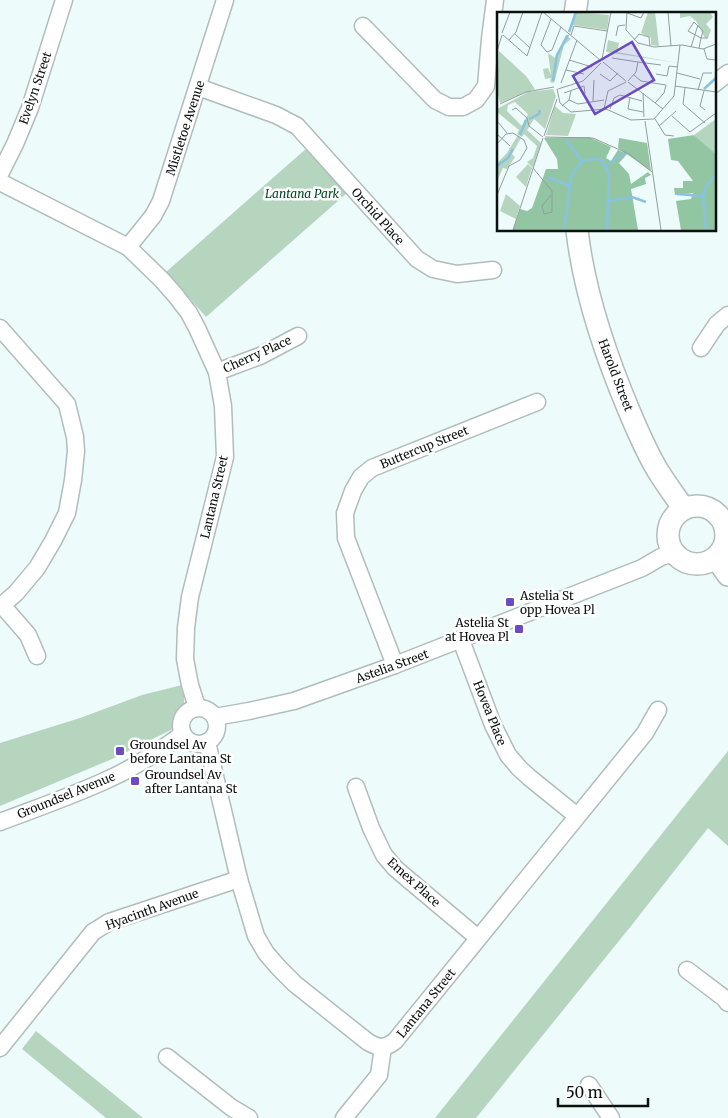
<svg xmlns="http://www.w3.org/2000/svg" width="728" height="1118" font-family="Merriweather,serif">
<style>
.green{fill:#b6d5bf}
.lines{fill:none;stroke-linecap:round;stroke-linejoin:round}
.minor-casing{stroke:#b0bdbc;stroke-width:19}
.major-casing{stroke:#b0bdbc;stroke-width:24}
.minor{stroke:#fff;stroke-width:16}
.major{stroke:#fff;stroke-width:21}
.poi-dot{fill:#6b4bc4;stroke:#fff;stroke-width:2}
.labels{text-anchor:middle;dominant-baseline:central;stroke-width:5;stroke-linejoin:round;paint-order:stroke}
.street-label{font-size:12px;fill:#0c1110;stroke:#fff}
.park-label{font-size:12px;font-style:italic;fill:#054524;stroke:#fff}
.poi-label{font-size:12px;fill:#0c1110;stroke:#fff;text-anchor:start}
.inset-river{fill:none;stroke:#89c2e1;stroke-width:2.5}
.inset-road{fill:none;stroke:#949d9d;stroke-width:1}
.view{fill:#6b4bc4;fill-opacity:0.15;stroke:#6b4bc4;stroke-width:2.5}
.inset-edge{fill:none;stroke:#0c1110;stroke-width:2.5}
</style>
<rect width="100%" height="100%" fill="#eefbfb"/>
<g class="green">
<path d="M 307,148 L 347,193 L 206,317 L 166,272 Z"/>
<path d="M 182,685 L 184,687 L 184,705 L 171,730 L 112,759 L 0,806 L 0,743 L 80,718 L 142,695 Z"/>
<path d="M 728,751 L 728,846 L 708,828 L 631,926 L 476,1118 L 435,1118 Z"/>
<path d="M 36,1031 L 143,1118 L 106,1118 L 22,1049 Z"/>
</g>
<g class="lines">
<defs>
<g id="minor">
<path d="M 363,26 L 435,100 L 449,107 L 463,107 L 476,100 L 486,86 L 490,39 L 495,0"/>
<path d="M 714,84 L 728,73"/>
<path d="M 198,87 L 276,115 L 297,126 L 417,259 L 433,269 L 457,274 L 493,270"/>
<path d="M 0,174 L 15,144 L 30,108 L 64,0"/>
<path d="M 0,182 L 128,247 L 162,280 L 176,296 L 189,313 L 197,328 L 217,372 L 223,406 L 225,457 L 190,597 L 186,628 L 185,659 L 190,685 L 197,707"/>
<path d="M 128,247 L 153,216 L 161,201 L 225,0"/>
<path d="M 0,328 L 67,404 L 75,437 L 76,451 L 73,480 L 67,513 L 53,541 L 37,568 L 16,593 L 0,607"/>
<path d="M 701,348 L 717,324 L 728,315"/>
<path d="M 217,372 L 260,356 L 298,336"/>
<path d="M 724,523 L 728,522"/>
<path d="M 2,605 L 28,635 L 37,656"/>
<path d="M 461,640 L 493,725 L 508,755 L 519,768 L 530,778 L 577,816"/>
<path d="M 395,665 L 346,538 L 345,513 L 353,491 L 361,477 L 372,468 L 537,402"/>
<circle cx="199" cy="726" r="18"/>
<path d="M 215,717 L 249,711 L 294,701 L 395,665 L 642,568 L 661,557 L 674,553"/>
<path d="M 207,742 L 239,879 L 256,936 L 266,953 L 279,968 L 295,984 L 368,1042 C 378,1048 385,1049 395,1041 L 645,733 L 658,710"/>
<path d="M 356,787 L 371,828 L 384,855 L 395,868 L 409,880 L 478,938"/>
<path d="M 0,822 C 37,808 75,795 111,778 C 135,767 161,750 183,734"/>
<path d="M 687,970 L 724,998 L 728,1003"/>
<path d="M 0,1048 L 93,932 L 109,922 L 239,879"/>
<path d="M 167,1057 L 232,1108 L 249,1118"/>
<path d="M 589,1085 L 611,1118"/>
<path d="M 344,1118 L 379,1075 L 383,1047"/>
</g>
<g id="major">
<path d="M 575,14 L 577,0"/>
<path d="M 577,230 C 584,293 605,354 630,413 C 638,432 647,453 658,471 C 666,484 675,496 684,509"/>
<circle cx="697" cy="535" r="29"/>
<path d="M 716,558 L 728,575"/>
</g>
</defs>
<use href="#minor" class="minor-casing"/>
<use href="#major" class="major-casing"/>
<use href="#minor" class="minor"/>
<use href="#major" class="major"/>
</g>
<g class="poi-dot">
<rect x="505" y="597" width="10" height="10" rx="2.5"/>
<rect x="514" y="624" width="10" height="10" rx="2.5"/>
<rect x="115" y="746" width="10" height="10" rx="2.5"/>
<rect x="130" y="776" width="10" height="10" rx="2.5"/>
</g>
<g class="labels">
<g class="street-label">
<text transform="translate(35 88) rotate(-71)">Evelyn Street</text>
<text transform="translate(185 128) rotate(-72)">Mistletoe Avenue</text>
<text transform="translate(378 216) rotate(48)">Orchid Place</text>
<text transform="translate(257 354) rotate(-24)">Cherry Place</text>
<text transform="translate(616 375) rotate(69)">Harold Street</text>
<text transform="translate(424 447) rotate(-22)">Buttercup Street</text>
<text transform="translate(214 497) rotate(-77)">Lantana Street</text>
<text transform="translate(392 666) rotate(-20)">Astelia Street</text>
<text transform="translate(490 713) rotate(68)">Hovea Place</text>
<text transform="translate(66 795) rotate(-22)">Groundsel Avenue</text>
<text transform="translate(414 882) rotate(42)">Emex Place</text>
<text transform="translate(152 909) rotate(-20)">Hyacinth Avenue</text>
<text transform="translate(426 1003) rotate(-51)">Lantana Street</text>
</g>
<g class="park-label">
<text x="302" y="193">Lantana Park</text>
</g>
<g class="poi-label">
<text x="520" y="595">Astelia St<tspan x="520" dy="14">opp Hovea Pl</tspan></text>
<text x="509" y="622" text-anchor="end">Astelia St<tspan x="509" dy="14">at Hovea Pl</tspan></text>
<text x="130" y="744">Groundsel Av<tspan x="130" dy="14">before Lantana St</tspan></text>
<text x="145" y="774">Groundsel Av<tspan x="145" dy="14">after Lantana St</tspan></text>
</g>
</g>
<g transform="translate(497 12)">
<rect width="219" height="219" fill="#eefbfb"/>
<path d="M 77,0 L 112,3 L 110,18 L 76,13 L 74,21 ZM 151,0 L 158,0 L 162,34 L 154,33 L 154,26 L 144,21 ZM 183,0 L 213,0 L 216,5 L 209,12 L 214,18 L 211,26 L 208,26 L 199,9 L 193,4 L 183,6 ZM 69,23 L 74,27 L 67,33 L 57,71 L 53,70 L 54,66 L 48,67 L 46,57 L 51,56 L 54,63 L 51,41 L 58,46 ZM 111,28 L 122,31 L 120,40 L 181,51 L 109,40 ZM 2,39 L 29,64 L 38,77 L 3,91 L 0,78 ZM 56,77 L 59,84 L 48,117 L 37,107 L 30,118 L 44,131 L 36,156 L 30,150 L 36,146 L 40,134 L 27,122 L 25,125 L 20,122 L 22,118 L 0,100 L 0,97 L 31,80 ZM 18,90 L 31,102 L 25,114 L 10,99 L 11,93 ZM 58,94 L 66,101 L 79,102 L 71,124 L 49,123 ZM 219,107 L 219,142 L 197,123 ZM 21,123 L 24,126 L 15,142 L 18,145 L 10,157 L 6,156 L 0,169 L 0,151 L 10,141 ZM 31,152 L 35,156 L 29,175 L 19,165 ZM 9,182 L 23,194 L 19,207 L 3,199 Z" fill="#b6d5bf" fill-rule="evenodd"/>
<path d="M 197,123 L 219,142 L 219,218 L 184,218 L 179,189 L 194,187 L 196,181 L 178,183 L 177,176 L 186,176 L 186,169 L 196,169 L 181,149 L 174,148 L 171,127 ZM 92,125 L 114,135 L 109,146 L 114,149 L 121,138 L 130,142 L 122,151 L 132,162 L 134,172 L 151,160 L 154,163 L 148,166 L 149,172 L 134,177 L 141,218 L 16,218 L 23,197 L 30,199 L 35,196 L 49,157 L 61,157 L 60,147 L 47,126 ZM 122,126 L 150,131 L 154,159 L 121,136 Z" fill="#92c5a2"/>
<path class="inset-river" d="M 72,20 L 79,0M 56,69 L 60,43 L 71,23M 207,77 L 219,66M 32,107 L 42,102 L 43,98M 23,123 L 29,108M 69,128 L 85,149M 0,154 L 11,146 L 16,137M 108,154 L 128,141M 51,165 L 72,174M 180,182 L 206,184M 112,189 L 135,185 L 149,190M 67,218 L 74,164 L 85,149 L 96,147 L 104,148 L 112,162 L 110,218M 209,218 L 206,185 L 209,174 L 219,163"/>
<path class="inset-road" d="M 46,0 L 103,48M 130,0 L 129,18 L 141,31 L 157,35 L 185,33 L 206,37 L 219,32M 171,0 L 174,34M 130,1 L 144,6 L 147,0M 54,7 L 44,33 L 50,40 L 55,38 L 64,15M 5,21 L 13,0M 18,22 L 33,36M 6,23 L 30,44 L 45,0M 74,23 L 77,14 L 110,19M 119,24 L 121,14 L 128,13M 12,28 L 19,20 L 26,0M 137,28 L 142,22 L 152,25 L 153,34M 194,35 L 201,13M 202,36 L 204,26 L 206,19 L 197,10 L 191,19 L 204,26 L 211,26M 207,37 L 210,47 L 219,48M 0,39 L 5,23M 115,46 L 141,50 L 139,60 L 131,69M 105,47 L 114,0M 72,48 L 95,55M 106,50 L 129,69M 141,50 L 164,53M 69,58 L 87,62M 180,61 L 203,67M 103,62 L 113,69 L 121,61M 159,62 L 170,64 L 172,54 L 181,55M 137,63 L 144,69 L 169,73 L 167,81 L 158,91M 131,70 L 166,97M 64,71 L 80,28M 178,74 L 219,80M 188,76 L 186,92 L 208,111M 60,77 L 63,91 L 74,100 L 109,97 L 134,108 L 157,107 L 177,84 L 183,33M 61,77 L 86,69 L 104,51M 201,78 L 206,61 L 215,61M 207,79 L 203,94 L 208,98M 67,81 L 87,74 L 88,82M 146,81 L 147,105M 133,85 L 131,97 L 146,100M 72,88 L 81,92 L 107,88M 96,89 L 97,68M 3,92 L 29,80 L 57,75M 65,94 L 72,88 L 74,79M 107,97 L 111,79 L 129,70M 113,97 L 117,86 L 123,83 L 145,89M 15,98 L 19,96 L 30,106 L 32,114 L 46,125M 175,104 L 193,120 L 219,101M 158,107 L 168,123 L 177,124M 0,109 L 10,121M 148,109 L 164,218M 162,114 L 179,99M 0,122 L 13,134M 47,124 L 60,87M 48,125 L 96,126 L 132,142 L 155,160M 0,132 L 9,122 L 16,121 L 27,128 L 30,136 L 23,148 L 12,154 L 0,183M 36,156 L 55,179 L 55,200 L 47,202 L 45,194 L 54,183M 16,218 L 46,126"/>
<path class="view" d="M 135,30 L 157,68 L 98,102 L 76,64 Z"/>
<rect width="219" height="219" class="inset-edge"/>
</g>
<path d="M558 1098v8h90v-8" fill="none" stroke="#0c1110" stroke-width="2.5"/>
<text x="566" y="1098" font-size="15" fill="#0c1110" stroke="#ffffff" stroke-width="4" paint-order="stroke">50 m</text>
</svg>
